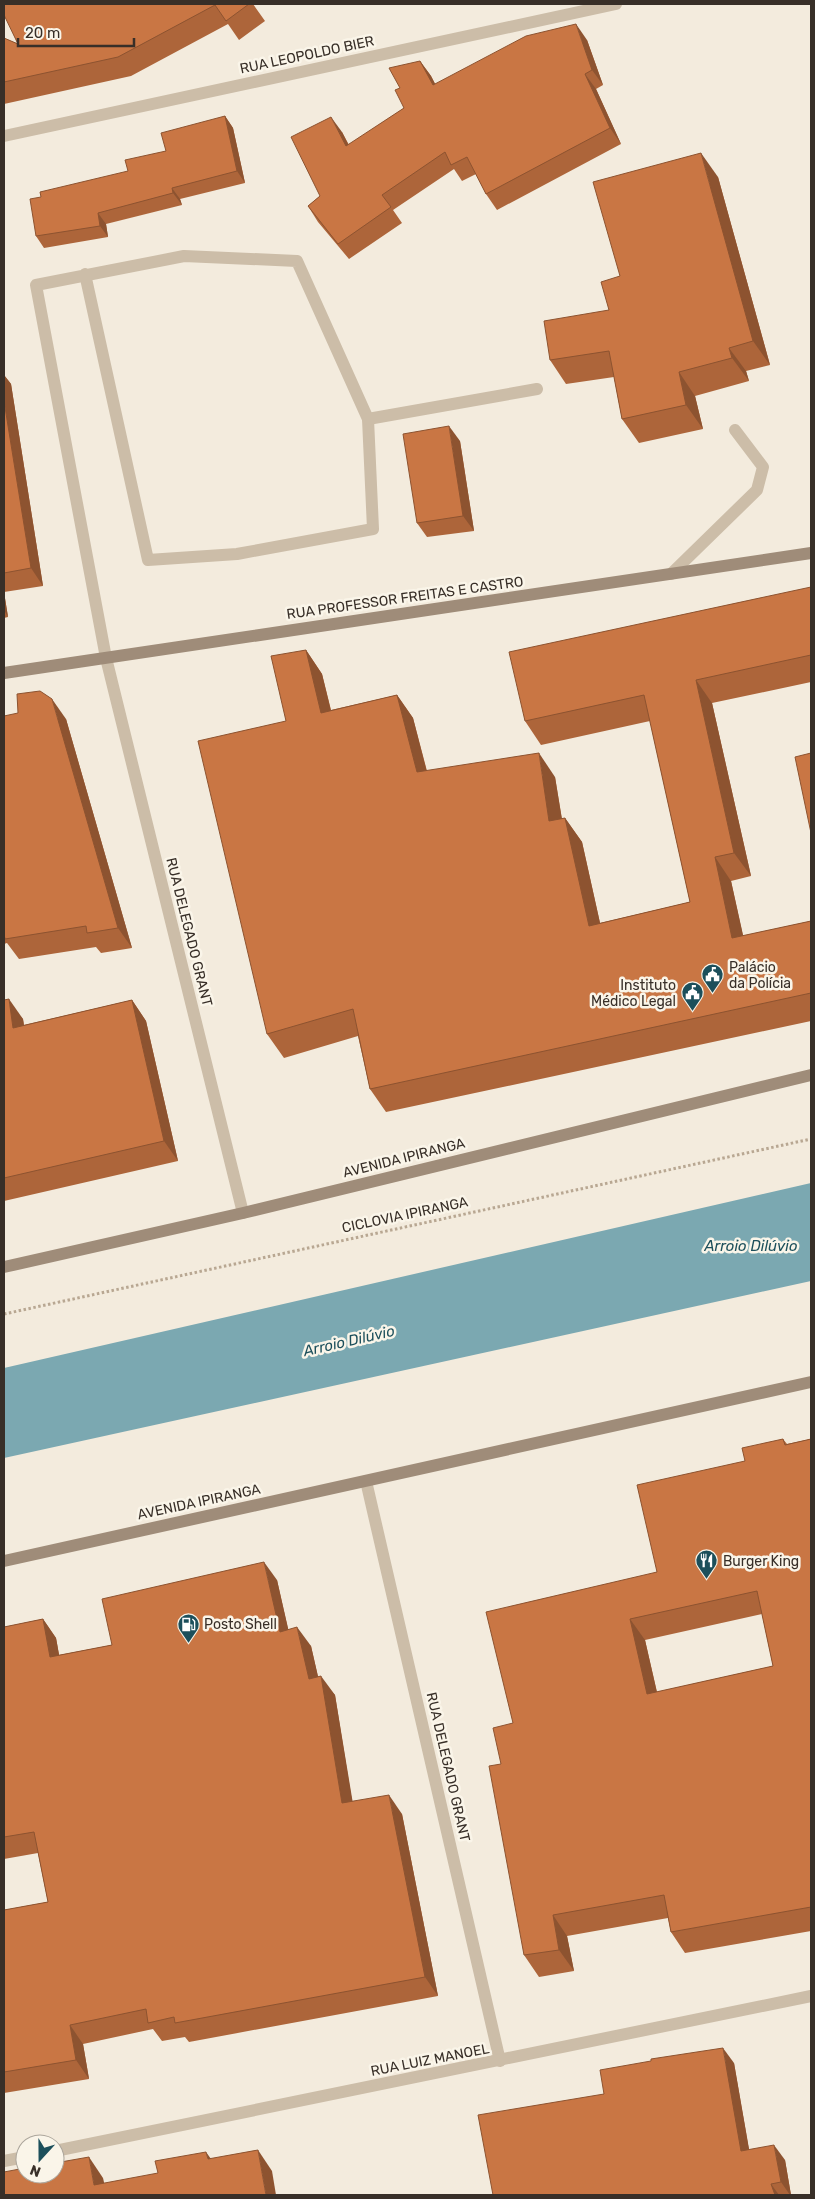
<svg xmlns="http://www.w3.org/2000/svg" width="815" height="2199" font-family="Rubik,sans-serif">
<style>
.water{fill:#7ba8b1}
.lines{fill:none;stroke-linecap:round;stroke-linejoin:round}
.path{stroke:#b8a792;stroke-width:3;stroke-dasharray:2.5 2.5;stroke-linecap:butt}
.lane{stroke:#ccbda8;stroke-width:12}
.street{stroke:#ccbda8;stroke-width:12}
.secondary{stroke:#9f8c79;stroke-width:12}
.wall{fill:#ad653a;fill-rule:evenodd}
.shaded-wall{fill:#8d5330}
.building{fill:#c97644;stroke:#8d5330;fill-rule:evenodd}
.labels{text-anchor:middle;dominant-baseline:central;stroke-width:5;stroke-linejoin:round;paint-order:stroke}
.street-label{font-size:14px;fill:#382f28;stroke:#faf5e9}
.poi-label{font-size:14px;fill:#382f28;stroke:#faf5e9;text-anchor:start}
.water-label{font-size:15px;font-style:italic;fill:#1c4f5b;stroke:#faf5e9}
</style>
<rect width="100%" height="100%" fill="#f3ebdd"/>
<path class="water" d="M 811,1183 L 811,1281 L 4,1458 L 4,1368 Z"/>
<g class="lines">
<path class="path" d="M 4,1314 L 811,1139"/>
<g class="lane">
<path d="M 85,274 L 148,560 L 237,554 L 373,529 L 368,419 L 297,261 L 184,256 L 36,285 L 106,658"/>
<path d="M 368,419 L 537,389"/>
<path d="M 671,574 L 757,490 L 763,467 L 735,430"/>
</g>
<g class="street">
<path d="M 4,136 L 616,4"/>
<path d="M 106,658 L 243,1213"/>
<path d="M 366,1481 L 500,2061"/>
<path d="M 55,2151 L 811,1996"/>
<path d="M 4,2161 L 25,2157"/>
</g>
<g class="secondary">
<path d="M 4,673 L 811,553"/>
<path d="M 4,1267 L 243,1213 L 811,1075"/>
<path d="M 4,1561 L 811,1382"/>
</g>
</g>
<g class="wall">
<path d="M 4,4 L 253,4 L 265,21 L 239,40 L 228,24 L 131,76 L 4,104 L 4,38 L 18,44 Z"/>
<path d="M 587,40 L 603,85 L 596,89 L 621,144 L 497,210 L 486,194 L 476,174 L 462,181 L 454,169 L 393,210 L 402,223 L 349,259 L 318,222 L 308,206 L 320,196 L 342,132 L 349,145 L 404,108 L 400,88 L 420,61 L 431,76 L 435,84 Z"/>
<path d="M 225,116 L 233,128 L 245,183 L 180,199 L 182,205 L 106,224 L 108,237 L 44,248 L 36,236 L 128,171 L 166,151 Z"/>
<path d="M 718,177 L 770,365 L 746,371 L 749,381 L 695,396 L 703,429 L 639,443 L 622,419 L 614,377 L 566,384 L 550,360 L 609,310 L 620,276 Z"/>
<path d="M 4,375 L 11,384 L 43,586 L 4,592 L 8,617 L 4,618 Z"/>
<path d="M 460,441 L 474,531 L 427,537 L 417,523 Z"/>
<path d="M 811,587 L 811,682 L 712,703 L 751,876 L 731,881 L 743,936 L 811,921 L 811,1021 L 386,1112 L 370,1089 L 358,1036 L 284,1058 L 267,1034 L 286,721 L 306,650 L 322,674 L 331,710 L 397,695 L 413,718 L 427,771 L 555,777 L 562,819 L 565,818 L 582,842 L 600,923 L 690,902 L 650,721 L 541,745 L 525,721 Z"/>
<path d="M 4,716 L 66,719 L 132,948 L 101,953 L 96,947 L 19,959 L 7,943 L 4,944 Z"/>
<path d="M 4,1000 L 23,1019 L 24,1025 L 132,1000 L 146,1021 L 178,1161 L 4,1201 Z"/>
<path d="M 783,1439 L 787,1444 L 811,1439 L 811,1931 L 685,1953 L 671,1932 L 668,1918 L 567,1936 L 574,1971 L 539,1977 L 524,1955 L 501,1764 L 513,1723 L 657,1572 L 745,1461 ZM 762,1614 L 773,1666 L 657,1692 L 645,1640 Z"/>
<path d="M 277,1580 L 288,1629 L 311,1646 L 318,1677 L 335,1695 L 352,1801 L 402,1814 L 438,1996 L 189,2042 L 185,2037 L 162,2041 L 153,2029 L 83,2044 L 89,2079 L 4,2093 L 4,1910 L 48,1902 L 38,1853 L 4,1859 L 4,1627 L 43,1619 L 56,1638 L 59,1655 L 112,1645 Z"/>
<path d="M 734,2063 L 749,2150 L 785,2160 L 791,2195 L 493,2195 L 604,2094 Z"/>
</g>
<g class="shaded-wall">
<path d="M 576,24 L 587,40 L 603,85 L 592,70 Z"/>
<path d="M 420,61 L 431,76 L 444,101 L 433,85 Z"/>
<path d="M 585,74 L 596,89 L 621,144 L 610,128 Z"/>
<path d="M 225,116 L 233,128 L 245,183 L 237,171 Z"/>
<path d="M 331,117 L 342,132 L 357,162 L 346,146 Z"/>
<path d="M 701,153 L 718,177 L 770,365 L 753,341 Z"/>
<path d="M 172,188 L 180,199 L 182,205 L 173,193 Z"/>
<path d="M 98,213 L 106,224 L 108,237 L 100,226 Z"/>
<path d="M 729,348 L 746,371 L 749,381 L 732,358 Z"/>
<path d="M 679,372 L 695,396 L 703,429 L 686,405 Z"/>
<path d="M 4,375 L 11,384 L 43,586 L 31,568 L 4,401 Z"/>
<path d="M 449,426 L 460,441 L 474,531 L 463,516 Z"/>
<path d="M 4,592 L 8,617 L 4,610 Z"/>
<path d="M 306,650 L 322,674 L 337,736 L 321,713 Z"/>
<path d="M 696,680 L 712,703 L 751,876 L 734,853 Z"/>
<path d="M 397,695 L 413,718 L 433,796 L 417,772 Z"/>
<path d="M 52,699 L 66,719 L 132,948 L 118,928 Z"/>
<path d="M 539,753 L 555,777 L 566,845 L 549,821 Z"/>
<path d="M 565,818 L 582,842 L 606,950 L 589,926 Z"/>
<path d="M 715,857 L 731,881 L 749,962 L 732,938 Z"/>
<path d="M 9,999 L 23,1019 L 27,1048 L 13,1028 Z"/>
<path d="M 132,1000 L 146,1021 L 178,1161 L 164,1141 Z"/>
<path d="M 264,1562 L 277,1580 L 293,1650 L 280,1632 Z"/>
<path d="M 43,1619 L 56,1638 L 63,1676 L 50,1657 Z"/>
<path d="M 630,1619 L 645,1640 L 662,1715 L 647,1694 Z"/>
<path d="M 297,1627 L 311,1646 L 323,1698 L 309,1679 Z"/>
<path d="M 321,1676 L 335,1695 L 356,1822 L 342,1803 Z"/>
<path d="M 389,1795 L 402,1814 L 438,1996 L 425,1977 Z"/>
<path d="M 553,1915 L 567,1936 L 574,1971 L 559,1950 Z"/>
<path d="M 70,2025 L 83,2044 L 89,2079 L 76,2060 Z"/>
<path d="M 723,2048 L 734,2063 L 752,2166 L 741,2151 Z"/>
<path d="M 774,2145 L 785,2160 L 791,2195 L 790,2195 L 781,2182 Z"/>
<path d="M 258,2150 L 272,2171 L 276,2195 L 266,2195 Z"/>
<path d="M 206,2152 L 221,2173 L 208,2159 Z"/>
<path d="M 89,2157 L 103,2178 L 107,2195 L 94,2185 Z"/>
<path d="M 771,2184 L 779,2195 L 775,2195 Z"/>
</g>
<g class="building">
<path d="M 4,4 L 249,4 L 226,21 L 215,5 L 118,57 L 4,82 L 4,38 L 18,44 L 4,15 Z"/>
<path d="M 576,24 L 592,70 L 585,74 L 610,128 L 486,194 L 467,157 L 451,165 L 445,152 L 382,195 L 391,207 L 338,244 L 308,206 L 320,196 L 291,137 L 331,117 L 346,146 L 404,108 L 395,90 L 400,88 L 389,68 L 420,61 L 433,85 L 526,36 Z"/>
<path d="M 225,116 L 237,171 L 172,188 L 173,193 L 98,213 L 100,226 L 36,236 L 30,199 L 41,197 L 40,192 L 128,171 L 125,160 L 166,151 L 161,133 Z"/>
<path d="M 701,153 L 753,341 L 729,348 L 732,358 L 679,372 L 686,405 L 622,419 L 609,351 L 550,360 L 544,321 L 609,310 L 601,282 L 620,276 L 593,182 Z"/>
<path d="M 4,401 L 31,568 L 4,573 Z"/>
<path d="M 449,426 L 463,516 L 417,523 L 403,434 Z"/>
<path d="M 811,587 L 811,655 L 696,680 L 734,853 L 715,857 L 732,938 L 811,921 L 811,993 L 370,1089 L 353,1009 L 267,1034 L 198,741 L 286,721 L 271,656 L 306,650 L 321,713 L 397,695 L 417,772 L 539,753 L 549,821 L 565,818 L 589,926 L 690,902 L 644,695 L 525,721 L 509,652 Z"/>
<path d="M 40,691 L 52,699 L 118,928 L 87,933 L 86,926 L 5,939 L 4,934 L 4,716 L 18,713 L 17,694 Z"/>
<path d="M 811,753 L 811,833 L 795,757 Z"/>
<path d="M 9,999 L 13,1028 L 132,1000 L 164,1141 L 4,1178 L 4,1000 Z"/>
<path d="M 783,1439 L 785,1445 L 811,1439 L 811,1907 L 671,1932 L 664,1895 L 553,1915 L 559,1950 L 524,1955 L 489,1766 L 501,1764 L 493,1728 L 513,1723 L 486,1612 L 657,1572 L 637,1485 L 745,1461 L 742,1448 ZM 757,1591 L 773,1666 L 647,1694 L 630,1619 Z"/>
<path d="M 264,1562 L 280,1632 L 297,1627 L 309,1679 L 321,1676 L 342,1803 L 389,1795 L 425,1977 L 175,2023 L 174,2017 L 148,2023 L 146,2009 L 70,2025 L 76,2060 L 4,2072 L 4,1910 L 48,1902 L 34,1832 L 4,1837 L 4,1627 L 43,1619 L 50,1657 L 112,1645 L 102,1599 Z"/>
<path d="M 723,2048 L 741,2151 L 774,2145 L 781,2182 L 771,2184 L 775,2195 L 493,2195 L 478,2115 L 604,2094 L 600,2070 L 651,2061 L 651,2059 Z"/>
<path d="M 258,2150 L 266,2195 L 4,2195 L 4,2172 L 25,2168 L 25,2174 L 55,2174 L 55,2163 L 89,2157 L 94,2185 L 158,2173 L 155,2161 L 206,2152 L 208,2159 Z"/>
</g>
<defs>
<symbol id="civic-pin" viewBox="-11 -11 22 30"><path d="M0 17L-7.5 6A9.5 9.5 0 1 1 7.5 6Z" fill="#1c4f5b" stroke="#faf5e9"/><path d="M-.6-6.5H3V-4.5H.6V-3L4-1V1h2V6H-6V1h2V-1L-.6-3ZM-1.2 2.5V6h2.4V2.5Z" fill="#fff"/></symbol>
<symbol id="restaurant-pin" viewBox="-11 -11 22 30"><path d="M0 17L-7.5 6A9.5 9.5 0 1 1 7.5 6Z" fill="#1c4f5b" stroke="#faf5e9"/><path d="M-5-6h1v4h1v-4h1v4h1v-4h1v5L-1.5 .5V6h-2V.5L-5-1ZM5-6V6H3V1.5H1.5Q1.5-4 5-6Z" fill="#fff"/></symbol>
<symbol id="fuel-pin" viewBox="-11 -11 22 30"><path d="M0 17L-7.5 6A9.5 9.5 0 1 1 7.5 6Z" fill="#1c4f5b" stroke="#faf5e9"/><path d="M-5.5-6h7V0h2V4h1.3V-2.5L3-4.5l.8-.8L6-3V5H2.5V1h-1V6h-7ZM-4.2-4.7v3.2H.2V-4.7Z" fill="#fff"/></symbol>
</defs>
<g fill-rule="evenodd">
<use href="#civic-pin" x="700" y="962" width="25" height="34"/>
<use href="#civic-pin" x="680" y="980" width="25" height="34"/>
<use href="#restaurant-pin" x="694" y="1548" width="25" height="34"/>
<use href="#fuel-pin" x="176" y="1612" width="25" height="34"/>
</g>
<g class="labels">
<g class="street-label">
<text transform="translate(307 55) rotate(-12)">RUA LEOPOLDO BIER</text>
<text transform="translate(405 598) rotate(-8)">RUA PROFESSOR FREITAS E CASTRO</text>
<text transform="translate(189 932) rotate(76)">RUA DELEGADO GRANT</text>
<text transform="translate(404 1158) rotate(-14)">AVENIDA IPIRANGA</text>
<text transform="translate(405 1215) rotate(-12)">CICLOVIA IPIRANGA</text>
<text transform="translate(199 1502) rotate(-12)">AVENIDA IPIRANGA</text>
<text transform="translate(448 1767) rotate(77)">RUA DELEGADO GRANT</text>
<text transform="translate(430 2060) rotate(-11)">RUA LUIZ MANOEL</text>
</g>
<g class="poi-label">
<text x="729" y="967">Palácio<tspan x="729" dy="16">da Polícia</tspan></text>
<text x="676" y="985" text-anchor="end">Instituto<tspan x="676" dy="16">Médico Legal</tspan></text>
<text x="723" y="1561">Burger King</text>
<text x="204" y="1624">Posto Shell</text>
</g>
<g class="water-label">
<text x="751" y="1246">Arroio Dilúvio</text>
<text transform="translate(349 1341) rotate(-13)">Arroio Dilúvio</text>
</g>
</g>
<rect width="815" height="2199" fill="none" stroke="#382f28" stroke-width="10"/>
<g transform="translate(40 2159) rotate(201)"><circle r="24" fill="#faf5e9" stroke="#aca69c"/>
<path d="M0-4L9 19L0 12L-9 19Z" fill="#1c4f5b"/>
<text y="-8" font-size="14" font-weight="bold" text-anchor="middle" fill="#382f28">N</text>
</g>
<path d="M18 38v8h116v-8" fill="none" stroke="#382f28" stroke-width="2.5"/>
<text x="25" y="38" font-size="15" fill="#382f28" stroke="#faf5e9" stroke-width="4" paint-order="stroke">20 m</text>
</svg>
